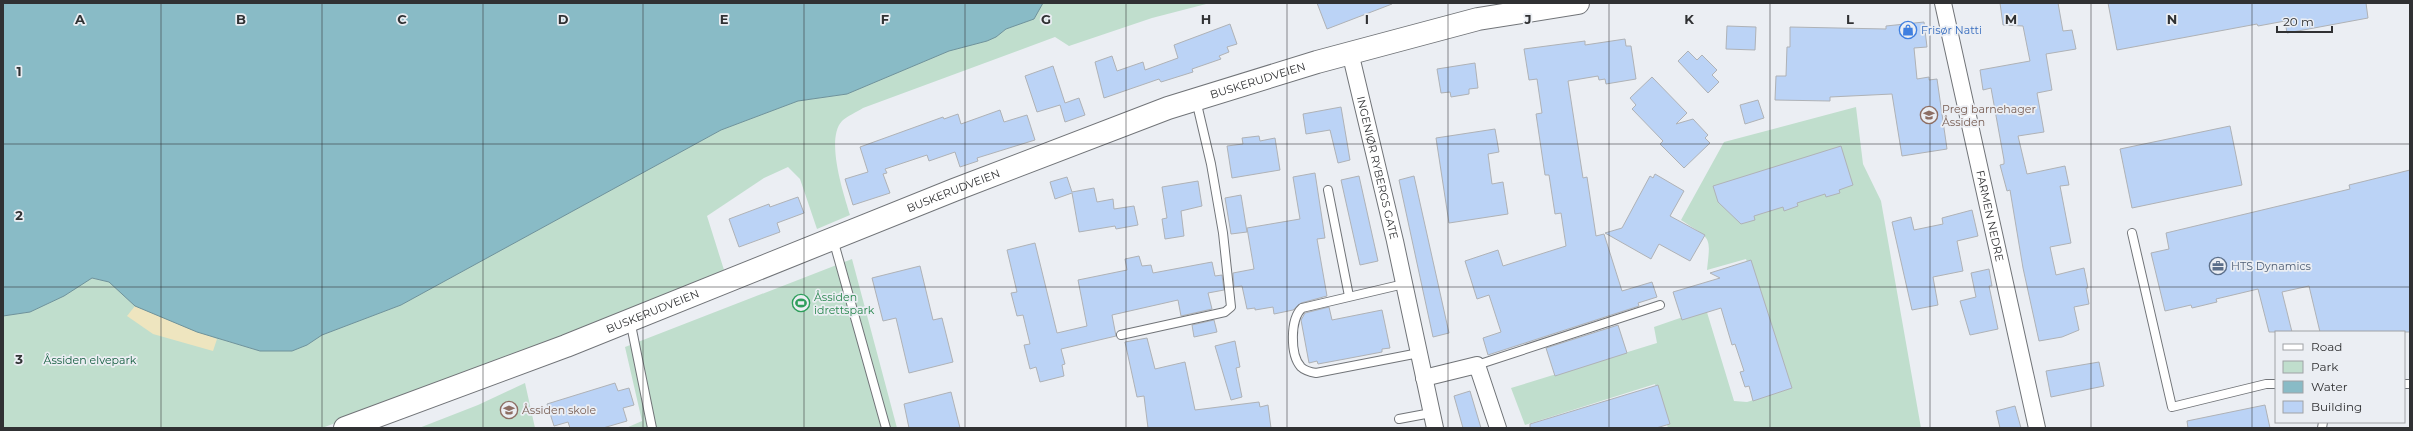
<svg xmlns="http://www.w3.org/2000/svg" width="2413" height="431" font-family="Montserrat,sans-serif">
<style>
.green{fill:#c0decd}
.sand{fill:#eee5bf}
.water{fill:#89bbc6;stroke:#6e929a}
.building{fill:#bbd3f6;stroke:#afb2b6}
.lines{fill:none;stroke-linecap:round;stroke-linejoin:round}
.lane-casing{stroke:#717478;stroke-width:10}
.street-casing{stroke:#717478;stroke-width:18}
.secondary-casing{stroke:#717478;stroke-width:24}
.lane{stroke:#fff;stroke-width:8}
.street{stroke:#fff;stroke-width:16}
.secondary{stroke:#fff;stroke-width:22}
.grid{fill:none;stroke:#303133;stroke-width:1;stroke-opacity:0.55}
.labels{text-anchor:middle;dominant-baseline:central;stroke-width:3.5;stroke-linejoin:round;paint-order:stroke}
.shop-label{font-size:11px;fill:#366cbe;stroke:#ebeef3;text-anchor:start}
.street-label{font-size:11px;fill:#303133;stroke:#ebeef3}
.education-label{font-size:11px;fill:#785e54;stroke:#ebeef3;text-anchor:start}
.service-label{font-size:11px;fill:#4e5e75;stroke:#ebeef3;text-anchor:start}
.leisure-label{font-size:11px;fill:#27864d;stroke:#ebeef3;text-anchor:start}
.park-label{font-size:11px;fill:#125c3e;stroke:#ebeef3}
.grid-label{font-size:13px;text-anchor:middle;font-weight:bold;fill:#303133;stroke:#ebeef3;stroke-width:3.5;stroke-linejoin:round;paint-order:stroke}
</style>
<rect width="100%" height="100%" fill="#ebeef3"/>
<g class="green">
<path d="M 1043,3 L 1210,3 L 1152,18 L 1069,46 L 1055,37 L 863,108 C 857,112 847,116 842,121 C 825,139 844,195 850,215 L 817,229 L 800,179 L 788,167 L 764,178 L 707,216 L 724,270 L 625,315 L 322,428 L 3,428 L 3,316 L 30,312 L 64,296 L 91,278 L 109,282 L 135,306 L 197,332 L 260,351 L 292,351 L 307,345 L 322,335 L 401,305 L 721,130 L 798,101 L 847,94 L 949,51 L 987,41 L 996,37 L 1006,29 L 1034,19 Z"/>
<path d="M 1856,107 L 1863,164 L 1881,201 L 1921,428 L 1668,428 L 1655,384 L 1525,425 L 1511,388 L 1657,343 L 1654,327 L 1706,309 L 1734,401 L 1747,402 L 1786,390 L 1746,259 L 1707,270 C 1711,234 1711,240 1681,220 L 1724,142 Z"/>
<path d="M 852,259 L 897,428 L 626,428 L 642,421 L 625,347 Z"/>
<path d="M 525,383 L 535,428 L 419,428 L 478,405 Z"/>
</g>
<path class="sand" d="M 135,306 L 217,339 L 213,351 L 153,334 L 127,316 Z"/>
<path class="water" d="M 3,3 L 1043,3 L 1034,19 L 1006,29 L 996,37 L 987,41 L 949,51 L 847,94 L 798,101 L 721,130 L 401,305 L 322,335 L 307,345 L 292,351 L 260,351 L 197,332 L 135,306 L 109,282 L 92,278 L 64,296 L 30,312 L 3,316 Z"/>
<g class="building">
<path d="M 1317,3 L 1392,3 L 1392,4 L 1327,29 Z"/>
<path d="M 2000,3 L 2058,3 L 2063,31 L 2072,30 L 2076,49 L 2046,54 L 2052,90 L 2037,93 L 2044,132 L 2018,136 L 2027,174 L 2065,166 L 2069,185 L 2060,186 L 2071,243 L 2050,247 L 2056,275 L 2084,268 L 2088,288 L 2086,288 L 2089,304 L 2074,307 L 2079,330 L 2062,337 L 2039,341 L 2023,268 L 2010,190 L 2007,191 L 2000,165 L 2004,164 L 2004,160 L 1991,88 L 1983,90 L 1980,70 L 2030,61 L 2023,26 L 2003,25 Z"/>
<path d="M 2108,3 L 2366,3 L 2368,18 L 2287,33 L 2285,21 L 2258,26 L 2257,24 L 2117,50 Z"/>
<path d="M 1924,22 L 1927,47 L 1914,48 L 1917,79 L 1929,77 L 1929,80 L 1937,79 L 1947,149 L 1902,156 L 1892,94 L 1830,97 L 1830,101 L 1775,100 L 1776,76 L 1786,76 L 1787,47 L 1790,47 L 1790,27 L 1886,29 L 1886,26 Z"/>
<path d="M 1230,24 L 1237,44 L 1227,47 L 1229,52 L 1219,56 L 1221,59 L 1192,69 L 1193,72 L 1161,82 L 1159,79 L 1104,98 L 1095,62 L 1112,56 L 1117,71 L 1143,62 L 1145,70 L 1178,58 L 1174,45 Z"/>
<path d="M 1727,26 L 1756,27 L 1755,50 L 1726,49 Z"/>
<path d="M 1625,39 L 1626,46 L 1631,46 L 1636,79 L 1606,84 L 1605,79 L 1599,80 L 1598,76 L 1568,81 L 1583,178 L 1587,177 L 1596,236 L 1604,234 L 1622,291 L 1652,282 L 1657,297 L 1638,303 L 1639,306 L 1488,355 L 1483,338 L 1501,332 L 1489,295 L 1477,299 L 1465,261 L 1498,250 L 1503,266 L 1566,246 L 1561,213 L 1555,214 L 1549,175 L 1545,175 L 1536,114 L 1542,113 L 1537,79 L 1529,80 L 1524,49 L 1585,41 L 1585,45 Z"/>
<path d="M 1688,51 L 1697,60 L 1702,55 L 1717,70 L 1712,75 L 1719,82 L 1708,93 L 1678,61 Z"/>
<path d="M 1475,63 L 1478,88 L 1469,89 L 1469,94 L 1451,97 L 1450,92 L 1441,93 L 1437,69 Z"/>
<path d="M 1053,66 L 1065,103 L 1079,98 L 1085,115 L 1065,122 L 1060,105 L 1037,112 L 1025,76 Z"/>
<path d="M 1652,77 L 1687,113 L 1676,124 L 1693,119 L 1708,135 L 1705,138 L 1710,143 L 1684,168 L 1660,144 L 1663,141 L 1632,109 L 1636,105 L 1630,98 Z"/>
<path d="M 1758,100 L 1764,118 L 1745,124 L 1740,105 Z"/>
<path d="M 1341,107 L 1350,160 L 1338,163 L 1330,130 L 1306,134 L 1303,114 Z"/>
<path d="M 1000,110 L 1004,122 L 1027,115 L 1035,140 L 977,158 L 978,161 L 960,167 L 955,152 L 929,161 L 927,155 L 885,169 L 887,173 L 883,174 L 890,193 L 853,205 L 845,179 L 868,172 L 860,147 L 943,117 L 944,119 L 958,114 L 961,124 Z"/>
<path d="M 2230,126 L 2242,185 L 2132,208 L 2120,149 Z"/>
<path d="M 1495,129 L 1499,152 L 1488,154 L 1492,184 L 1503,182 L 1508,214 L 1449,223 L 1436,138 Z"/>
<path d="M 1259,136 L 1260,141 L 1275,138 L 1280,170 L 1232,178 L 1227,146 L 1243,144 L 1242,138 Z"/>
<path d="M 1841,146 L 1853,185 L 1839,190 L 1840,193 L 1826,197 L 1825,194 L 1797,203 L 1798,206 L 1784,211 L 1783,207 L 1754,216 L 1755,220 L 1741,224 L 1718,202 L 1713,186 Z"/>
<path d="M 2410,170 L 2410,332 L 2320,332 L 2309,286 L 2282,292 L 2292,332 L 2269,332 L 2258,289 L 2216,299 L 2217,302 L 2192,308 L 2191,305 L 2165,311 L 2151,253 L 2169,249 L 2166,233 L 2350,189 L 2349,185 Z"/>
<path d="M 1315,173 L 1325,238 L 1317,239 L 1327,296 L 1301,303 L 1293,310 L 1274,314 L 1273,307 L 1255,310 L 1255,308 L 1247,309 L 1242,286 L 1234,287 L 1233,273 L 1254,269 L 1247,228 L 1300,219 L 1293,177 Z"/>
<path d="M 1655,174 L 1684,191 L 1670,216 L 1705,235 L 1690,261 L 1659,244 L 1651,259 L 1605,233 L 1622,228 L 1650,176 L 1653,178 Z"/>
<path d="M 1359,176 L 1378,261 L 1360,265 L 1341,180 Z"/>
<path d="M 1414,176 L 1449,333 L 1433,337 L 1399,180 Z"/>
<path d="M 1067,177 L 1072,192 L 1094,188 L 1097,202 L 1113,199 L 1114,209 L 1134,206 L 1138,225 L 1116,229 L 1115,226 L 1079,232 L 1072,193 L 1055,199 L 1050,182 Z"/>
<path d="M 1198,181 L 1202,206 L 1181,211 L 1184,236 L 1165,239 L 1162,219 L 1167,218 L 1162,187 Z"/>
<path d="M 1241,195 L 1247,232 L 1231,234 L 1225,198 Z"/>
<path d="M 798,197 L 804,213 L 777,223 L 780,232 L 739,247 L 729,219 L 769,204 L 770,207 Z"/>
<path d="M 1972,210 L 1978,236 L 1957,241 L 1963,271 L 1933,277 L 1938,305 L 1912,310 L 1892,222 L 1911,217 L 1914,230 L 1943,224 L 1942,218 Z"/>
<path d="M 1035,243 L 1057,333 L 1087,326 L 1078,280 L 1127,270 L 1125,259 L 1139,256 L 1142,266 L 1151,265 L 1153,273 L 1212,262 L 1215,276 L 1222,275 L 1224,290 L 1208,293 L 1212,309 L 1181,316 L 1178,300 L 1112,315 L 1116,336 L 1061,349 L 1065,364 L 1062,365 L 1064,376 L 1040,382 L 1036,367 L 1030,369 L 1024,345 L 1030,344 L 1023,315 L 1017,316 L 1011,293 L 1017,292 L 1007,250 Z"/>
<path d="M 1751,260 L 1792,388 L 1753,401 L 1749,386 L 1745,387 L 1740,372 L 1744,371 L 1735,344 L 1732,345 L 1721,308 L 1682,320 L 1673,292 L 1720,278 L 1710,273 Z"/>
<path d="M 920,266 L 933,320 L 942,318 L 953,362 L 909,373 L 896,318 L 883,321 L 872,278 Z"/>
<path d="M 1989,269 L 1992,286 L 1989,286 L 1998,329 L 1970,335 L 1960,301 L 1976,297 L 1971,273 Z"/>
<path d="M 1329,307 L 1332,320 L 1382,310 L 1390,348 L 1382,349 L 1382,352 L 1345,359 L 1318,364 L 1317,361 L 1309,363 L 1301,320 L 1305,313 Z"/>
<path d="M 1214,320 L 1217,332 L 1194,337 L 1192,325 Z"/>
<path d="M 1618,325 L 1627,353 L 1555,376 L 1546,348 Z"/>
<path d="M 1147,338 L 1155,369 L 1185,362 L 1195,410 L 1259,402 L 1260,407 L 1268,405 L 1271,428 L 1148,428 L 1144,396 L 1137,397 L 1125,342 Z"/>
<path d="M 1235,341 L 1240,367 L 1236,368 L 1242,397 L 1231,400 L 1215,346 Z"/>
<path d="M 2099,362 L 2104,386 L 2051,397 L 2046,371 Z"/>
<path d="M 615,383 L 618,391 L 629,388 L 634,405 L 623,408 L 627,421 L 603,428 L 570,428 L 568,422 L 554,426 L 547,404 Z"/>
<path d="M 1658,385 L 1670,424 L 1656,428 L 1530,428 L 1530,424 Z"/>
<path d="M 1470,391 L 1481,428 L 1463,428 L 1454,396 Z"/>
<path d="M 951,392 L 960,428 L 909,428 L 904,404 Z"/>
<path d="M 2265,405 L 2270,428 L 2188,428 L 2187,421 Z"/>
<path d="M 2015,406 L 2021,428 L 2000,428 L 1996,411 Z"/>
</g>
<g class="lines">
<defs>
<g id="lane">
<path d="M 1328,190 L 1349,296"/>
<path d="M 2132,233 L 2172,407 L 2266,384 L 2276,384"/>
<path d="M 833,239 L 886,428"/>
<path d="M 1404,284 L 1302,308 C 1290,319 1290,355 1301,367 C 1305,371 1310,372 1316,373 L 1419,353"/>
<path d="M 630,320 L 652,428"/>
<path d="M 1121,335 L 1225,312 L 1231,307 L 1223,233 L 1211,164 L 1196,100"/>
<path d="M 1477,365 L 1660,305"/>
<path d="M 2404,384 L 2410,384"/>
<path d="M 1399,419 L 1431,413"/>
<path d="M 2322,428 L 2323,422"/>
</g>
<g id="street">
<path id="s1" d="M 1943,3 L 2037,428"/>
<path id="s2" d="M 1350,52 L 1395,241 L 1435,428"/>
<path d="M 1424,378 L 1477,365 L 1498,428"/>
</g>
<g id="secondary">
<path id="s3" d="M 345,428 L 566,346 L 954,190 L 1168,108 L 1317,62 L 1478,19 L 1578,3"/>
</g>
</defs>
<use href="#lane" class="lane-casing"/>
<use href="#street" class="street-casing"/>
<use href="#secondary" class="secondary-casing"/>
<use href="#lane" class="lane"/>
<use href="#street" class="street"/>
<use href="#secondary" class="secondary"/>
</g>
<path class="grid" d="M 161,3 L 161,428M 322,3 L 322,428M 483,3 L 483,428M 643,3 L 643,428M 804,3 L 804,428M 965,3 L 965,428M 1126,3 L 1126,428M 1287,3 L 1287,428M 1448,3 L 1448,428M 1609,3 L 1609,428M 1770,3 L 1770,428M 1930,3 L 1930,428M 2091,3 L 2091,428M 2252,3 L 2252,428M 3,144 L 2410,144M 3,287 L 2410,287"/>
<defs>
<symbol id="shop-ring" viewBox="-11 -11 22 22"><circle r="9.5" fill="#ebeef3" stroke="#3f7fe0" stroke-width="1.5"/><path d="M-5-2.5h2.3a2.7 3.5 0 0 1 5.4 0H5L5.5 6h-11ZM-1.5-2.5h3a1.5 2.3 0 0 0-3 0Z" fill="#3f7fe0"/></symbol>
<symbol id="school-ring" viewBox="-11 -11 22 22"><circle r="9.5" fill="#ebeef3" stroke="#8d6e63" stroke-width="1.5"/><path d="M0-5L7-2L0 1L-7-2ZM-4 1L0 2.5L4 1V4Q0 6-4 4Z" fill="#8d6e63"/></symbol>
<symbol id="office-ring" viewBox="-11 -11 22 22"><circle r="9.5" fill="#ebeef3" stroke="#5c6f8a" stroke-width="1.5"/><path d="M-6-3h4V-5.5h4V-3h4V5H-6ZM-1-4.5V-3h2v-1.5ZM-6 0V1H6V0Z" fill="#5c6f8a"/></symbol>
<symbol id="stadium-ring" viewBox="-11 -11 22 22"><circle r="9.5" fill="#ebeef3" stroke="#2e9e5b" stroke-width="1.5"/><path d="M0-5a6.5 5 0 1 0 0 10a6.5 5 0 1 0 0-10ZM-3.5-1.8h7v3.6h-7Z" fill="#2e9e5b"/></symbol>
</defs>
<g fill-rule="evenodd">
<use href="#shop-ring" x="1898" y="20" width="20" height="20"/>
<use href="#school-ring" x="1919" y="105" width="20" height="20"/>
<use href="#office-ring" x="2208" y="256" width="20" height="20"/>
<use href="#stadium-ring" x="791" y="293" width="20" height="20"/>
<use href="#school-ring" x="499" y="400" width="20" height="20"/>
</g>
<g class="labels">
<g class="shop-label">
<text x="1921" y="30">Frisør Natti</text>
</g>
<g class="street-label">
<text stroke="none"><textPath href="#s3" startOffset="977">BUSKERUDVEIEN</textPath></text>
<text stroke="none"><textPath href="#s2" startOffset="119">INGENIØR RYBERGS GATE</textPath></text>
<text stroke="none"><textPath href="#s3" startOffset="653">BUSKERUDVEIEN</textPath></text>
<text stroke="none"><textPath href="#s1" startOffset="218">FARMEN NEDRE</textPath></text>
<text stroke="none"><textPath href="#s3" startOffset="329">BUSKERUDVEIEN</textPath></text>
</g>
<g class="education-label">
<text x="1942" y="109">Preg barnehager<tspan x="1942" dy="13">Åssiden</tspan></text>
<text x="522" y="410">Åssiden skole</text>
</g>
<g class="service-label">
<text x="2231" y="266">HTS Dynamics</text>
</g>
<g class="leisure-label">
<text x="814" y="297">Åssiden<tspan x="814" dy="13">idrettspark</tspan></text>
</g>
<g class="park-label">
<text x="90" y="360">Åssiden elvepark</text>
</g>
</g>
<g class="grid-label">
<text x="80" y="24">A</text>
<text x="241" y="24">B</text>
<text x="402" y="24">C</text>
<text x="563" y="24">D</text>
<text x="724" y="24">E</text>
<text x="885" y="24">F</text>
<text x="1046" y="24">G</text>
<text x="1206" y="24">H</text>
<text x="1367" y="24">I</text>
<text x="1528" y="24">J</text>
<text x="1689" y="24">K</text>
<text x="1850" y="24">L</text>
<text x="2011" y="24">M</text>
<text x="2172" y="24">N</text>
<text x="19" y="76">1</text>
<text x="19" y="220">2</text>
<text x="19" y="364">3</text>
</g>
<rect width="2413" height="431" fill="none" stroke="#303133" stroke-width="8"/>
<rect x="2275" y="331" width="130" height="92" fill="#ebeef3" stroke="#a0a2a6"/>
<rect x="2283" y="344" width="20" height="6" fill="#ffffff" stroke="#a0a2a6"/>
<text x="2311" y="351" font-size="12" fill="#303133">Road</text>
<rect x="2283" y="361" width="20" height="12" fill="#c0decd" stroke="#a0a2a6"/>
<text x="2311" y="371" font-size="12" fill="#303133">Park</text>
<rect x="2283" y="381" width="20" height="12" fill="#89bbc6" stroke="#a0a2a6"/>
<text x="2311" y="391" font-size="12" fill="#303133">Water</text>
<rect x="2283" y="401" width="20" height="12" fill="#bbd3f6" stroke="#a0a2a6"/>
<text x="2311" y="411" font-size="12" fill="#303133">Building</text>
<path d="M2277 26v6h55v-6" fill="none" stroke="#303133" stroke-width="2"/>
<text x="2283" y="26" font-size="12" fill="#303133" stroke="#ebeef3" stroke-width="3" paint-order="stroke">20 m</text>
</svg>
